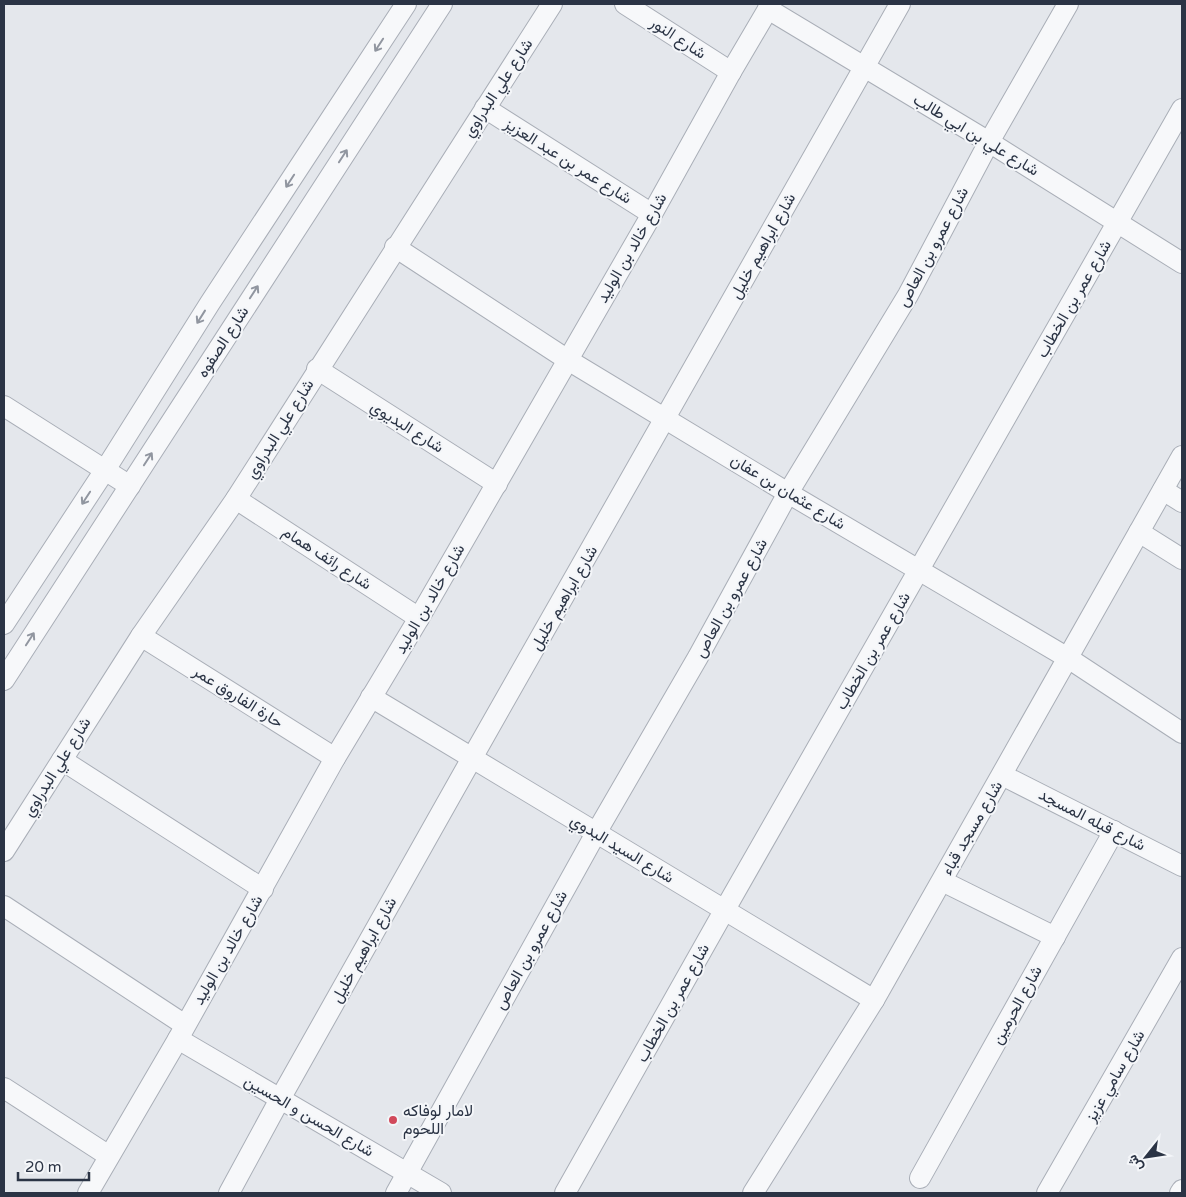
<svg xmlns="http://www.w3.org/2000/svg" width="1186" height="1197" font-family="'Varela Round',Vazirmatn,sans-serif">
<style>
.lines{fill:none;stroke-linecap:round;stroke-linejoin:round}
.street-casing{stroke:#a9aeb7;stroke-width:22}
.street{stroke:#f7f8fa;stroke-width:20}
.oneway{stroke:#9196a0}
.poi-dot{fill:#d1495b;stroke:#f4f6f9;stroke-width:2}
.labels{text-anchor:middle;dominant-baseline:central;stroke-width:4;stroke-linejoin:round;paint-order:stroke}
.street-label{font-size:16px;fill:#2b3445;stroke:#f4f6f9}
.poi-label{font-size:16px;fill:#2b3445;stroke:#f4f6f9;text-anchor:start}
</style>
<rect width="100%" height="100%" fill="#e4e7ec"/>
<g class="lines">
<defs>
<g id="street">
<path d="M 625,4 L 731,72"/>
<path d="M 768,9 L 989,142 L 1182,263"/>
<path d="M 485,108 L 652,214"/>
<path d="M 395,247 L 568,360 L 788,493 L 1068,658 L 1182,733"/>
<path d="M 317,369 L 497,484"/>
<path d="M 4,406 L 130,486"/>
<path d="M 1163,490 L 1182,502"/>
<path d="M 236,499 L 419,618"/>
<path d="M 1139,532 L 1182,559"/>
<path d="M 4,624 L 105,470 L 210,303 L 406,4"/>
<path d="M 141,636 L 335,758"/>
<path d="M 4,680 L 442,4"/>
<path d="M 371,697 L 874,1000"/>
<path d="M 62,760 L 263,889"/>
<path d="M 1002,775 L 1182,866"/>
<path d="M 4,851 L 141,636 L 236,499 L 552,4"/>
<path d="M 942,881 L 1055,937"/>
<path d="M 4,906 L 185,1025"/>
<path d="M 178,1039 L 441,1193"/>
<path d="M 4,1088 L 109,1156"/>
<path d="M 920,1178 L 1114,831"/>
<path d="M 88,1193 L 178,1039 L 335,758 L 419,618 L 652,214 L 731,72 L 771,4"/>
<path d="M 229,1193 L 280,1099 L 472,758 L 900,4"/>
<path d="M 396,1193 L 596,833 L 698,657 L 788,493 L 908,295 L 989,142 L 1068,4"/>
<path d="M 565,1193 L 724,911 L 1182,109"/>
<path d="M 753,1193 L 874,1000 L 1182,456"/>
<path d="M 1047,1193 L 1182,958"/>
<path d="M 1180,1193 L 1182,1190"/>
</g>
</defs>
<use href="#street" class="street-casing"/>
<use href="#street" class="street"/>
</g>
<defs><path id="oneway-shaft" d="M-6 0H5M1.5-3L5.5 0L1.5 3" fill="none" stroke-width="1.6" stroke-linecap="round" stroke-linejoin="round" transform="scale(1.25)"/></defs>
<g class="oneway">
<use href="#oneway-shaft" transform="translate(379 45) rotate(123)"/>
<use href="#oneway-shaft" transform="translate(343 156) rotate(-57)"/>
<use href="#oneway-shaft" transform="translate(290 181) rotate(123)"/>
<use href="#oneway-shaft" transform="translate(254 292) rotate(-57)"/>
<use href="#oneway-shaft" transform="translate(201 317) rotate(122)"/>
<use href="#oneway-shaft" transform="translate(148 459) rotate(-57)"/>
<use href="#oneway-shaft" transform="translate(86 498) rotate(123)"/>
<use href="#oneway-shaft" transform="translate(30 639) rotate(-57)"/>
</g>
<circle class="poi-dot" cx="393" cy="1120" r="5"/>
<g class="labels">
<g class="street-label">
<text transform="translate(678 38) rotate(33)">شارع النور</text>
<text transform="translate(498 88) rotate(-57)">شارع علي البدراوي</text>
<text transform="translate(976 135) rotate(31)">شارع علي بن ابي طالب</text>
<text transform="translate(568 161) rotate(32)">شارع عمر بن عبد العزيز</text>
<text transform="translate(763 246) rotate(-61)">شارع ابراهيم خليل</text>
<text transform="translate(933 247) rotate(-62)">شارع عمرو بن العاص</text>
<text transform="translate(632 248) rotate(-60)">شارع خالد بن الوليد</text>
<text transform="translate(1074 299) rotate(-60)">شارع عمر بن الخطاب</text>
<text transform="translate(223 342) rotate(-57)">شارع الصفوه</text>
<text transform="translate(407 427) rotate(32)">شارع البديوي</text>
<text transform="translate(280 429) rotate(-58)">شارع علي البدراوي</text>
<text transform="translate(788 492) rotate(31)">شارع عثمان بن عفان</text>
<text transform="translate(327 558) rotate(33)">شارع رائف همام</text>
<text transform="translate(564 598) rotate(-60)">شارع ابراهيم خليل</text>
<text transform="translate(731 598) rotate(-61)">شارع عمرو بن العاص</text>
<text transform="translate(430 599) rotate(-60)">شارع خالد بن الوليد</text>
<text transform="translate(873 651) rotate(-60)">شارع عمر بن الخطاب</text>
<text transform="translate(238 697) rotate(32)">حارة الفاروق عمر</text>
<text transform="translate(57 767) rotate(-58)">شارع علي البدراوي</text>
<text transform="translate(1092 820) rotate(27)">شارع قبله المسجد</text>
<text transform="translate(972 828) rotate(-60)">شارع مسجد قباء</text>
<text transform="translate(622 849) rotate(31)">شارع السيد البدوي</text>
<text transform="translate(228 950) rotate(-60)">شارع خالد بن الوليد</text>
<text transform="translate(364 950) rotate(-61)">شارع ابراهيم خليل</text>
<text transform="translate(531 950) rotate(-61)">شارع عمرو بن العاص</text>
<text transform="translate(673 1003) rotate(-61)">شارع عمر بن الخطاب</text>
<text transform="translate(1017 1005) rotate(-61)">شارع الحرمين</text>
<text transform="translate(1115 1076) rotate(-60)">شارع سامي عزيز</text>
<text transform="translate(309 1116) rotate(30)">شارع الحسن و الحسين</text>
</g>
<g class="poi-label">
<text x="403" y="1111">لامار لوفاكه<tspan x="403" dy="18">اللحوم</tspan></text>
</g>
</g>
<rect width="1186" height="1197" fill="none" stroke="#2b3445" stroke-width="10"/>
<g transform="translate(1146 1157) rotate(240)" stroke="#f4f6f9" stroke-width="4" paint-order="stroke">
<path d="M0-4L9 19L0 12L-9 19Z" fill="#2b3445"/>
<text y="-8" font-size="14" font-weight="bold" text-anchor="middle" fill="#2b3445">ش</text>
</g>
<path d="M18 1172v8h71v-8" fill="none" stroke="#2b3445" stroke-width="2.5"/>
<text x="25" y="1172" font-size="15" fill="#2b3445" stroke="#f4f6f9" stroke-width="4" paint-order="stroke">20 m</text>
</svg>
